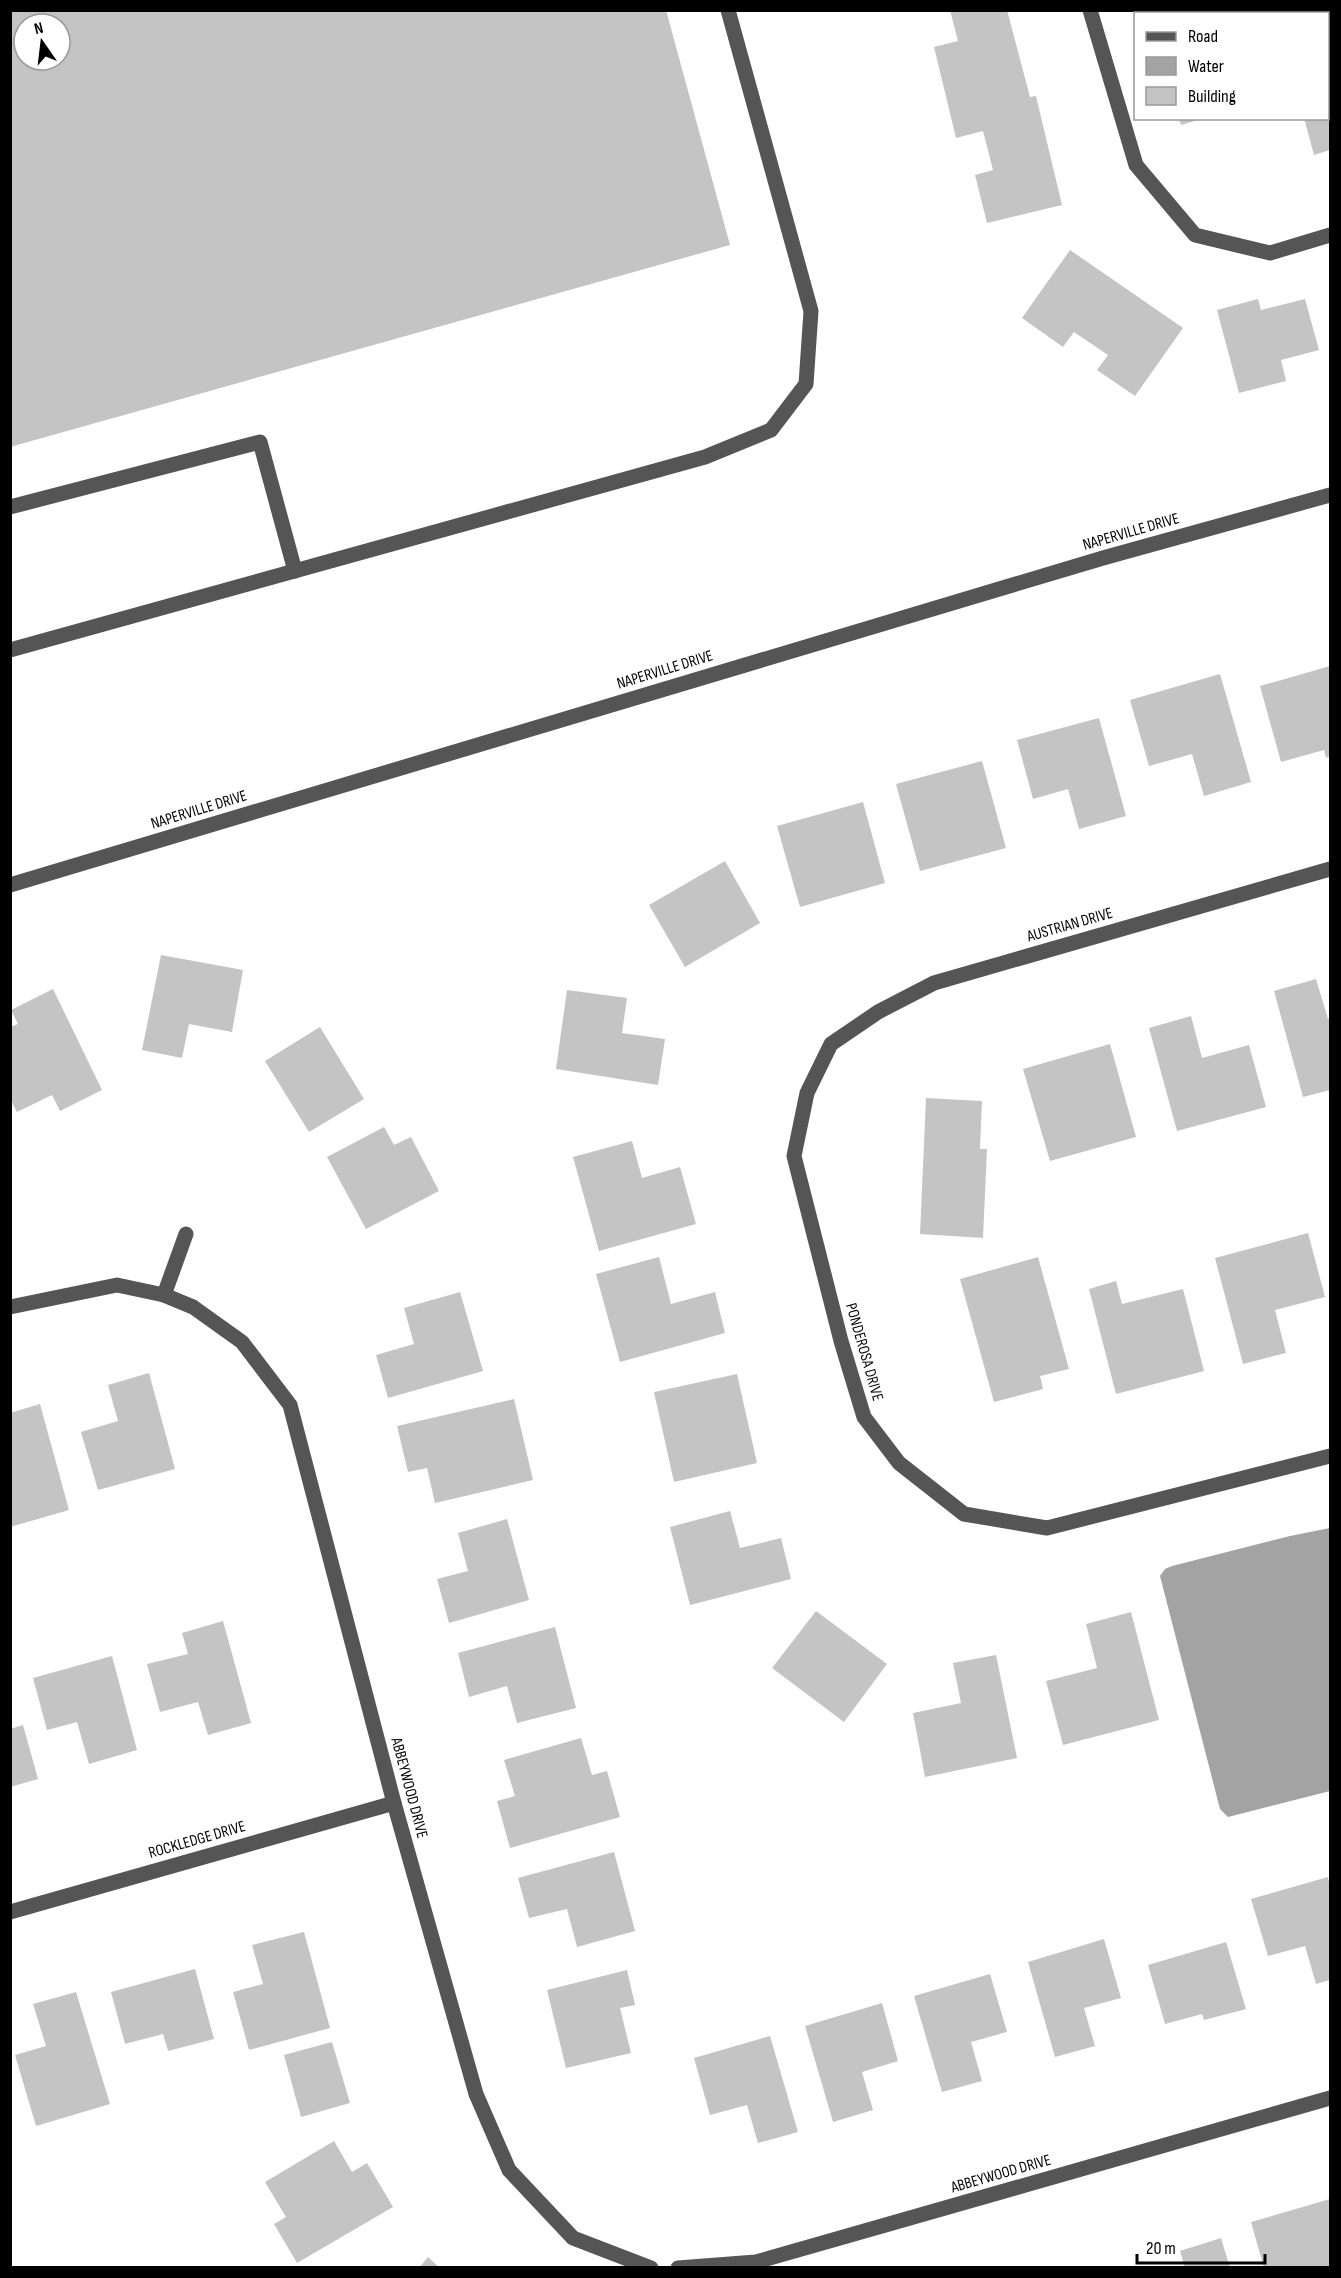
<svg xmlns="http://www.w3.org/2000/svg" width="1341" height="2278" font-family="'Sofia Sans Condensed',sans-serif">
<style>
.water{fill:#a3a3a3}
.building{fill:#c4c4c4;fill-rule:evenodd}
.lines{fill:none;stroke-linecap:round;stroke-linejoin:round}
.minor{stroke:#555;stroke-width:15}
.labels{text-anchor:middle;dominant-baseline:central;stroke-width:4.5;stroke-linejoin:round;paint-order:stroke}
.street-label{font-size:16px;fill:#000;stroke:#fff}
</style>
<rect width="100%" height="100%" fill="#fff"/>
<path class="water" d="M 1330,1528 L 1330,1791 L 1228,1817 L 1220,1809 L 1160,1576 L 1165,1569 L 1172,1566 L 1290,1536 Z"/>
<g class="building">
<path d="M 10,10 L 666,10 L 730,245 L 10,447 ZM 24,24 L 60,24 L 60,60 L 24,60 Z"/>
<path d="M 950,10 L 1007,10 L 1030,97 L 1036,96 L 1062,205 L 987,223 L 975,175 L 993,170 L 983,131 L 956,138 L 934,47 L 958,41 Z"/>
<path d="M 1148,10 L 1228,10 L 1228,14 L 1149,14 Z"/>
<path d="M 1330,92 L 1330,150 L 1314,155 L 1304,118 L 1328,118 L 1328,93 Z"/>
<path d="M 1179,118 L 1201,118 L 1201,119 L 1181,125 Z"/>
<path d="M 1070,250 L 1183,328 L 1135,396 L 1097,370 L 1108,355 L 1074,332 L 1063,347 L 1022,318 Z"/>
<path d="M 1258,299 L 1261,310 L 1305,299 L 1319,350 L 1281,360 L 1286,381 L 1239,393 L 1217,310 Z"/>
<path d="M 1330,666 L 1330,756 L 1326,758 L 1324,750 L 1281,762 L 1260,686 Z"/>
<path d="M 1220,674 L 1251,782 L 1204,796 L 1192,754 L 1149,766 L 1130,700 Z"/>
<path d="M 1099,718 L 1126,816 L 1079,829 L 1068,789 L 1033,799 L 1017,740 Z"/>
<path d="M 982,761 L 1006,848 L 920,871 L 896,784 Z"/>
<path d="M 863,802 L 885,883 L 800,907 L 777,826 Z"/>
<path d="M 725,861 L 760,923 L 685,967 L 649,905 Z"/>
<path d="M 161,955 L 243,970 L 232,1032 L 189,1024 L 182,1058 L 142,1050 Z"/>
<path d="M 1316,979 L 1328,1019 L 1330,1018 L 1330,1090 L 1303,1097 L 1274,991 Z"/>
<path d="M 53,989 L 102,1090 L 60,1111 L 52,1095 L 17,1112 L 10,1098 L 10,1027 L 18,1024 L 11,1010 Z"/>
<path d="M 567,990 L 627,998 L 622,1033 L 665,1039 L 658,1085 L 556,1069 Z"/>
<path d="M 1191,1016 L 1202,1058 L 1249,1045 L 1266,1107 L 1177,1131 L 1149,1028 Z"/>
<path d="M 320,1027 L 364,1099 L 309,1132 L 265,1061 Z"/>
<path d="M 1110,1044 L 1136,1137 L 1050,1161 L 1023,1069 Z"/>
<path d="M 926,1098 L 982,1101 L 980,1149 L 987,1149 L 983,1238 L 920,1234 Z"/>
<path d="M 384,1127 L 394,1145 L 411,1137 L 439,1191 L 366,1229 L 327,1157 Z"/>
<path d="M 632,1141 L 642,1178 L 680,1167 L 696,1224 L 599,1251 L 573,1157 Z"/>
<path d="M 1308,1233 L 1325,1297 L 1275,1310 L 1286,1353 L 1243,1364 L 1215,1258 Z"/>
<path d="M 659,1257 L 671,1304 L 715,1292 L 725,1333 L 620,1362 L 596,1274 Z"/>
<path d="M 1038,1257 L 1069,1369 L 1040,1376 L 1043,1389 L 994,1402 L 960,1279 Z"/>
<path d="M 1116,1281 L 1122,1304 L 1183,1289 L 1204,1371 L 1116,1394 L 1089,1289 Z"/>
<path d="M 460,1292 L 483,1371 L 388,1398 L 376,1355 L 414,1344 L 404,1308 Z"/>
<path d="M 149,1373 L 175,1469 L 98,1490 L 81,1432 L 118,1421 L 108,1385 Z"/>
<path d="M 737,1374 L 757,1463 L 674,1482 L 654,1392 Z"/>
<path d="M 514,1399 L 533,1480 L 435,1503 L 427,1468 L 408,1472 L 397,1426 Z"/>
<path d="M 40,1404 L 69,1510 L 10,1527 L 10,1413 Z"/>
<path d="M 730,1511 L 740,1548 L 781,1538 L 791,1579 L 690,1605 L 670,1527 Z"/>
<path d="M 507,1519 L 529,1600 L 449,1623 L 437,1579 L 468,1571 L 458,1533 Z"/>
<path d="M 816,1611 L 887,1664 L 844,1722 L 772,1668 Z"/>
<path d="M 1131,1612 L 1159,1720 L 1063,1745 L 1046,1681 L 1097,1668 L 1086,1624 Z"/>
<path d="M 223,1621 L 251,1723 L 208,1735 L 198,1702 L 160,1712 L 147,1664 L 188,1654 L 182,1633 Z"/>
<path d="M 555,1627 L 576,1708 L 517,1723 L 507,1686 L 469,1697 L 458,1653 Z"/>
<path d="M 996,1655 L 1017,1758 L 925,1777 L 913,1713 L 961,1703 L 953,1663 Z"/>
<path d="M 112,1656 L 137,1750 L 89,1764 L 77,1722 L 47,1730 L 33,1678 Z"/>
<path d="M 23,1725 L 38,1779 L 10,1787 L 10,1729 Z"/>
<path d="M 581,1738 L 592,1775 L 607,1771 L 620,1817 L 510,1848 L 497,1801 L 515,1796 L 504,1760 Z"/>
<path d="M 614,1852 L 635,1931 L 577,1947 L 567,1909 L 529,1918 L 518,1878 Z"/>
<path d="M 1328,1877 L 1330,1887 L 1330,1980 L 1316,1984 L 1305,1946 L 1268,1956 L 1251,1899 Z"/>
<path d="M 304,1932 L 330,2028 L 249,2050 L 233,1992 L 263,1984 L 252,1945 Z"/>
<path d="M 1104,1939 L 1121,1998 L 1084,2008 L 1095,2046 L 1055,2057 L 1028,1962 Z"/>
<path d="M 1226,1942 L 1246,2009 L 1204,2020 L 1202,2014 L 1165,2024 L 1148,1965 Z"/>
<path d="M 195,1969 L 214,2039 L 168,2051 L 163,2034 L 125,2044 L 111,1992 Z"/>
<path d="M 627,1970 L 635,2005 L 620,2008 L 631,2053 L 566,2068 L 547,1990 Z"/>
<path d="M 990,1974 L 1007,2032 L 971,2042 L 982,2081 L 942,2092 L 914,1996 Z"/>
<path d="M 76,1992 L 110,2104 L 36,2126 L 15,2055 L 46,2046 L 33,2004 Z"/>
<path d="M 882,2003 L 898,2061 L 862,2072 L 873,2110 L 833,2122 L 805,2026 Z"/>
<path d="M 770,2036 L 798,2132 L 758,2143 L 747,2105 L 710,2115 L 694,2058 Z"/>
<path d="M 332,2042 L 350,2103 L 301,2117 L 284,2055 Z"/>
<path d="M 334,2141 L 352,2172 L 367,2163 L 393,2207 L 297,2263 L 274,2224 L 286,2217 L 265,2182 Z"/>
<path d="M 1330,2199 L 1330,2268 L 1264,2268 L 1251,2222 Z"/>
<path d="M 1221,2238 L 1230,2268 L 1185,2268 L 1180,2251 Z"/>
<path d="M 428,2257 L 440,2268 L 419,2268 Z"/>
</g>
<g class="lines">
<g class="minor">
<path d="M 1090,10 L 1136,165 L 1195,235 L 1270,253 L 1330,235"/>
<path d="M 10,507 L 260,442 L 295,571"/>
<path d="M 10,650 L 705,457 L 771,430 L 806,384 L 811,311 L 728,10"/>
<path d="M 1330,869 L 934,983 L 878,1012 L 831,1044 L 807,1093 L 794,1156 L 841,1341 L 864,1417 L 899,1463 L 964,1514 L 1047,1528 L 1330,1456"/>
<path d="M 10,885 L 1103,558 L 1330,495"/>
<path d="M 164,1295 L 186,1234"/>
<path d="M 10,1307 L 117,1285 L 164,1295 L 193,1307 L 242,1342 L 290,1405 L 394,1803 L 476,2094 L 509,2170 L 573,2238 L 651,2268"/>
<path d="M 10,1912 L 394,1803"/>
<path d="M 678,2268 L 756,2262 L 1330,2098"/>
</g>
</g>
<g class="labels">
<g class="street-label">
<text transform="translate(1131 532) rotate(-16)">NAPERVILLE DRIVE</text>
<text transform="translate(665 670) rotate(-17)">NAPERVILLE DRIVE</text>
<text transform="translate(199 810) rotate(-17)">NAPERVILLE DRIVE</text>
<text transform="translate(1070 925) rotate(-16)">AUSTRIAN DRIVE</text>
<text transform="translate(864 1352) rotate(74)">PONDEROSA DRIVE</text>
<text transform="translate(409 1788) rotate(75)">ABBEYWOOD DRIVE</text>
<text transform="translate(197 1840) rotate(-16)">ROCKLEDGE DRIVE</text>
<text transform="translate(1001 2174) rotate(-16)">ABBEYWOOD DRIVE</text>
</g>
</g>
<rect width="1341" height="2278" fill="none" stroke="#000000" stroke-width="24"/>
<rect x="1134" y="12" width="195" height="108" fill="#ffffff" stroke="#999999" stroke-width="1.5"/>
<rect x="1146" y="32" width="30" height="9" fill="#555555" stroke="#999999" stroke-width="1.5"/>
<text x="1188" y="42" font-size="18" fill="#000000">Road</text>
<rect x="1146" y="57" width="30" height="18" fill="#a3a3a3" stroke="#999999" stroke-width="1.5"/>
<text x="1188" y="72" font-size="18" fill="#000000">Water</text>
<rect x="1146" y="87" width="30" height="18" fill="#c4c4c4" stroke="#999999" stroke-width="1.5"/>
<text x="1188" y="102" font-size="18" fill="#000000">Building</text>
<g transform="translate(42 42) rotate(346)"><circle r="28" fill="#ffffff" stroke="#999999" stroke-width="1.5"/>
<path d="M0-4.5L10 22L0 15L-10 22Z" fill="#000000"/>
<text y="-9" font-size="16" font-weight="bold" text-anchor="middle" fill="#000000">N</text>
</g>
<path d="M1137 2254v9h128v-9" fill="none" stroke="#000000" stroke-width="3"/>
<text x="1146" y="2254" font-size="18" fill="#000000" stroke="#ffffff" stroke-width="4.5" paint-order="stroke">20 m</text>
</svg>
